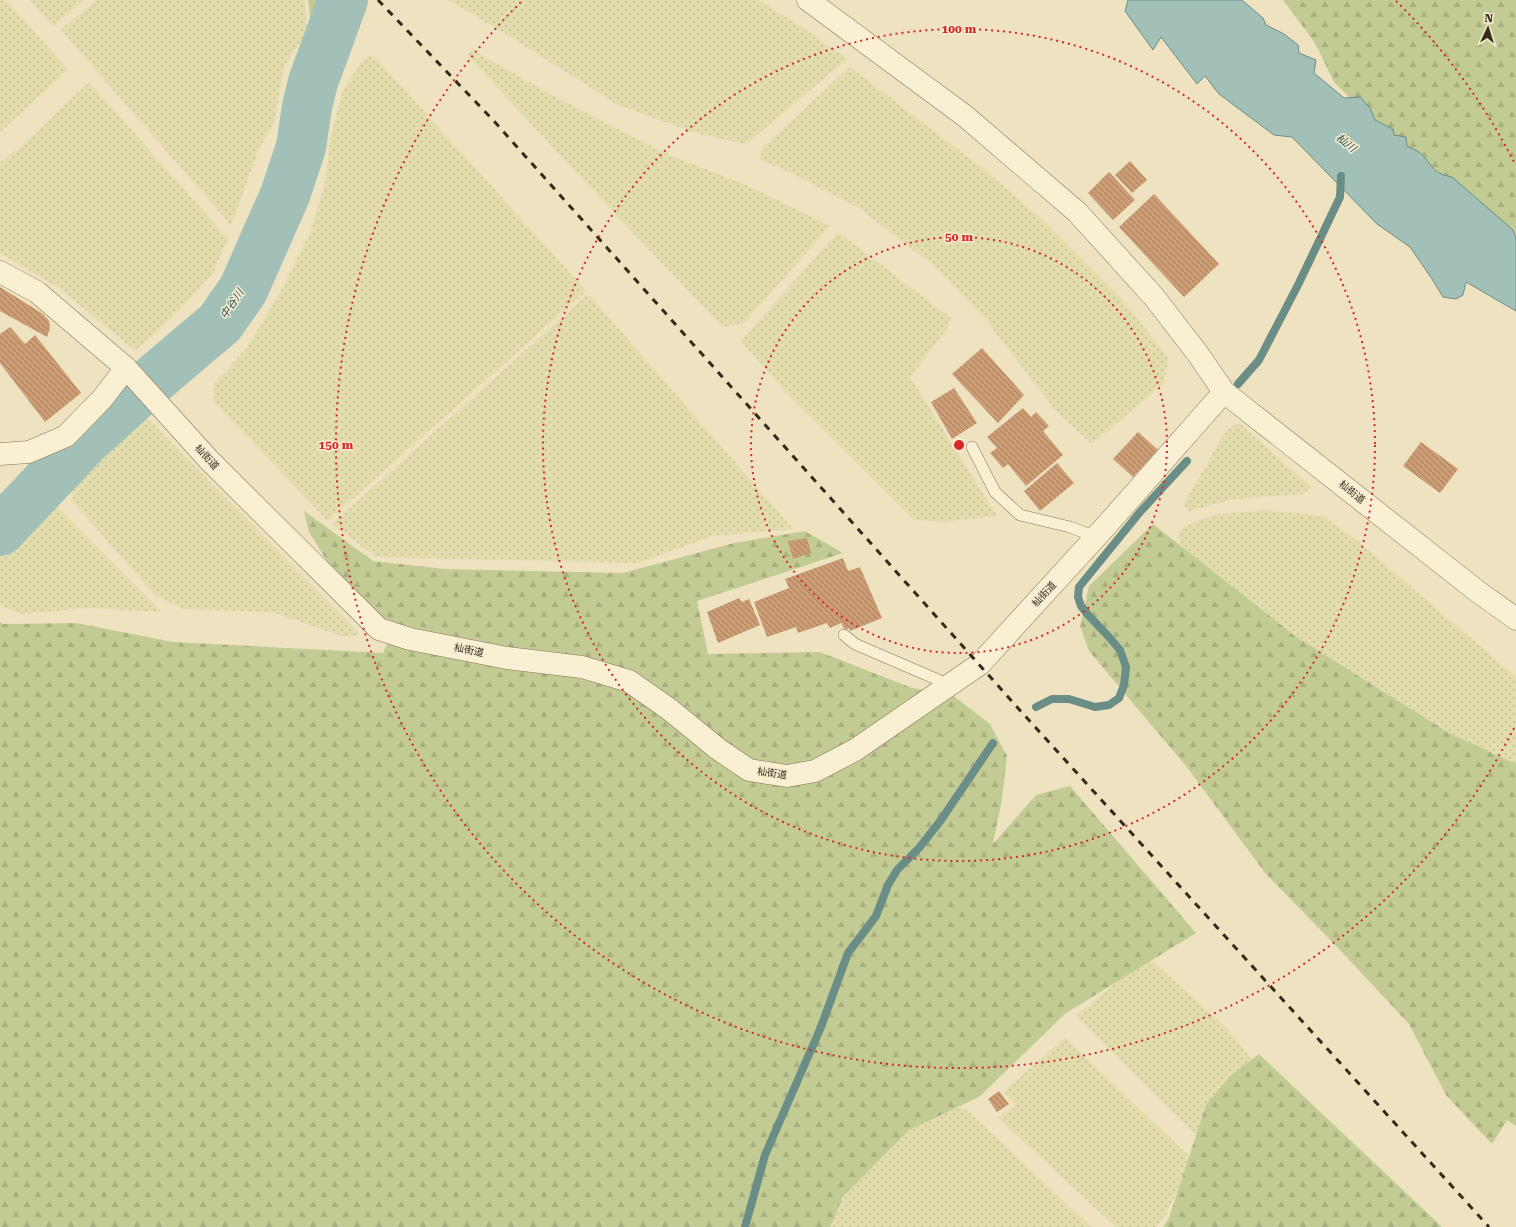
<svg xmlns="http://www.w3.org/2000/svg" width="1516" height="1227" font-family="'Roboto Serif','Noto Sans JP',serif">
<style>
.farmland{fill:url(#farmland-dots)}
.green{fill:#c3cb94}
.forest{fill:url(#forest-firs)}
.water{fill:#a3c0b8;stroke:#6a8d86}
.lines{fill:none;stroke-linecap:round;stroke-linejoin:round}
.stream{stroke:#6a8d86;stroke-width:8}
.river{stroke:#a3c0b8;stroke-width:50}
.building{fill:url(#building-back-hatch)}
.service-casing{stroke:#867358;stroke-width:12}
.minor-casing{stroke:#867358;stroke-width:23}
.service{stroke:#f9efd3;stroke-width:11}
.minor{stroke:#f9efd3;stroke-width:22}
.rail{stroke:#362a1c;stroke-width:3;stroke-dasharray:7 7;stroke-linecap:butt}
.ring{fill:none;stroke:#d62828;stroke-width:2;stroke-dasharray:2 4}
.labels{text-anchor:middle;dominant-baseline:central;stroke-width:3;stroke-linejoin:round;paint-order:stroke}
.street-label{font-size:10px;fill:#362a1c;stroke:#f5eccf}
.water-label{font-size:11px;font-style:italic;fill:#2c5655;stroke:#f5eccf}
.centre{fill:#d62828;stroke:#f5eccf;stroke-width:2}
.ring-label{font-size:12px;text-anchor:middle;font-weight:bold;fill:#d62828;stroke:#f5eccf;stroke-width:3;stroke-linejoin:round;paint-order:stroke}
</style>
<defs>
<pattern id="farmland-dots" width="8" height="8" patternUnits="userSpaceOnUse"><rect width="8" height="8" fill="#e3ddad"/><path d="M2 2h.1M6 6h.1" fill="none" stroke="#c3be94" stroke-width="1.8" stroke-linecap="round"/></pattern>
<pattern id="forest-firs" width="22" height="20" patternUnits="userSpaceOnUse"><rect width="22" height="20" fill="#c3cb94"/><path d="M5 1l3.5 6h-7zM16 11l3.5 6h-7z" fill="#a8ae7f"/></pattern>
<pattern id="building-back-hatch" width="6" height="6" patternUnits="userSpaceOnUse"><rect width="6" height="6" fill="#cc9d75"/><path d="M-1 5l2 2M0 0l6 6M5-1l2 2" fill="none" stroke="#a6805f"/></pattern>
</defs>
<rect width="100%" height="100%" fill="#eee2c0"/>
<g class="farmland">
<path d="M 0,0 L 6,0 L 68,70 L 0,132 Z"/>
<path d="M 30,0 L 84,0 L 53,27 Z"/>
<path d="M 96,0 L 305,0 L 307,32 L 284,66 L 275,121 L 259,149 L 231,225 L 61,30 Z"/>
<path d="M 448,0 L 758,0 L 805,29 L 847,59 L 746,144 L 699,134 L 618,105 L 506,34 Z"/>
<path d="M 472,50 L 548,93 L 662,152 L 746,185 L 830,226 L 744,323 L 723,327 L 615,214 L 467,55 Z"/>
<path d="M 372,54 L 586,291 L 328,521 L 214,402 L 214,384 L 247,348 L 282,289 L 311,231 L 325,183 L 331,136 L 343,90 L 362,61 Z"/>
<path d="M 850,67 L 987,172 L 1045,222 L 1122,299 L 1168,358 L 1164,383 L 1092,444 L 1055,410 L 983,316 L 932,264 L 859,208 L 785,170 L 760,160 L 763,147 Z"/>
<path d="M 89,82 L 228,239 L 213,273 L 182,307 L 136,351 L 59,288 L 0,253 L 0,163 L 25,143 Z"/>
<path d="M 838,232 L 951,318 L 946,330 L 910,377 L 997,516 L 943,522 L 914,520 L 792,399 L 741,341 Z"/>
<path d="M 588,294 L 793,529 L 713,536 L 638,563 L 376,557 L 332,524 Z"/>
<path d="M 140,411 L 361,635 L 345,637 L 272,612 L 183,609 L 156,596 L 73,502 L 68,474 Z"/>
<path d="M 1239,423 L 1311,487 L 1303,494 L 1234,499 L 1189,511 L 1184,504 L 1226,431 Z"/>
<path d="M 47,496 L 162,612 L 88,608 L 21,614 L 0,605 L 0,546 Z"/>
<path d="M 1264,510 L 1323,516 L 1360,543 L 1516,677 L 1516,773 L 1381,705 L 1185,554 L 1178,536 L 1183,527 L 1214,515 Z"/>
<path d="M 1147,957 L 1226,1027 L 1255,1064 L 1201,1140 L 1076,1016 Z"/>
<path d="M 1065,1038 L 1193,1160 L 1165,1216 L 1156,1227 L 1116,1227 L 998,1118 L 1016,1104 L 1003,1092 Z"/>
<path d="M 945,1105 L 967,1110 L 1091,1227 L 826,1227 L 828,1220 L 879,1150 Z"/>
</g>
<path class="green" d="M 308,0 L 323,0 L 311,25 Z"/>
<g class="forest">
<path d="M 1283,0 L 1516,0 L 1516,250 L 1435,182 L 1334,82 L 1315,43 Z"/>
<path d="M 304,511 L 373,561 L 445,569 L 623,573 L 734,543 L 805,531 L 843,553 L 697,601 L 708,654 L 820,652 L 912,688 L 951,694 L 990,724 L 1007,756 L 1002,799 L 993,844 L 1036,795 L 1070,786 L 1196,933 L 1066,1013 L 979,1097 L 909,1130 L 843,1197 L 830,1227 L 0,1227 L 0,622 L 3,624 L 76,623 L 173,642 L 383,653 L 394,628 L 332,569 L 309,532 Z"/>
<path d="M 1153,524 L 1295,636 L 1449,733 L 1516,764 L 1516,1126 L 1507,1120 L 1492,1144 L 1446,1095 L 1409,1024 L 1341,951 L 1266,874 L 1186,766 L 1089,651 L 1080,626 L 1089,586 Z"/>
<path d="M 1259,1054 L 1442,1227 L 1163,1227 L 1169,1218 L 1206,1105 L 1230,1076 Z"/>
</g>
<path class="water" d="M 1128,0 L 1242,0 L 1263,18 L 1266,25 L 1284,34 L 1298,45 L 1299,53 L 1316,60 L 1314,73 L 1344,98 L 1360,97 L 1370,108 L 1375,120 L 1393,129 L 1394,135 L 1406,137 L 1407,146 C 1411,148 1415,150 1419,152 C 1433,164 1430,173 1452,177 L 1513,230 L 1516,239 L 1516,311 L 1466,282 L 1463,295 L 1456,299 L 1443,297 L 1432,279 L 1410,247 L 1377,224 L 1292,137 L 1274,135 L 1219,94 L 1205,76 L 1197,84 L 1161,37 L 1153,50 L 1125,11 Z"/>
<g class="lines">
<g class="stream">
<path d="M 1238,384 L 1259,360 L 1299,283 L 1340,197 L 1341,176"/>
<path d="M 1036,707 L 1052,699 L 1069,699 L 1095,707 L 1109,705 L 1119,698 L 1124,685 L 1126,667 L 1120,650 L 1109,637 L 1089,616 L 1081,606 L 1078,597 L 1079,587 L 1140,512 L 1187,461"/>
<path d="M 745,1227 L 765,1155 L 821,1027 L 848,953 L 876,916 L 888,885 L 897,870 L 919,848 L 941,820 L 993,743"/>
</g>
<path class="river" d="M 0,531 L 85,441 L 155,378 L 220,323 L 231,307 L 243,290 L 285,195 L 301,147 L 307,107 L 313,82 L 343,0"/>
</g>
<g class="building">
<path d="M 1130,161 L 1147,180 L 1132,193 L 1115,175 Z"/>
<path d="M 1109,172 L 1135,200 L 1113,220 L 1088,193 Z"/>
<path d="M 1154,194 L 1219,264 L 1184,297 L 1119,227 Z"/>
<path d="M 0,287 L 43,314 L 49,321 L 50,328 L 47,337 L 0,311 Z"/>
<path d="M 10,327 L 25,344 L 35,335 L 81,393 L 45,422 L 0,363 L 0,334 Z"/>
<path d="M 982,348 L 1024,395 L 998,423 L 952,374 Z"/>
<path d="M 954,388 L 977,423 L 952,439 L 931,402 Z"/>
<path d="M 1023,408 L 1031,417 L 1036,412 L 1049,426 L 1043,431 L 1063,455 L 1026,486 L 1008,464 L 1003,468 L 990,453 L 997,448 L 987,437 Z"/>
<path d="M 1138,432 L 1158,450 L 1133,477 L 1113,459 Z"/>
<path d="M 1421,442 L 1458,469 L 1440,493 L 1403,466 Z"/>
<path d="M 1057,463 L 1074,483 L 1040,511 L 1024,491 Z"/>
<path d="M 807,538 L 811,553 L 793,559 L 788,541 Z"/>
<path d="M 843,558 L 848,571 L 860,567 L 882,618 L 850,631 L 849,628 L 845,630 L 841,623 L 830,628 L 827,623 L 798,633 L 796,627 L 767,637 L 754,602 L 789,588 L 785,579 Z"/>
<path d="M 739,598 L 742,602 L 749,599 L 760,625 L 718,643 L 707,612 Z"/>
<path d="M 999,1091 L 1009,1104 L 997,1112 L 988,1099 Z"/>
</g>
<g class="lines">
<defs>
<g id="service">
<path d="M 972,447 L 995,492 L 1020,515 L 1070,527 L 1096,537"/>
<path d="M 844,635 L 855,644 L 950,685"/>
</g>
<g id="minor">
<path d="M 808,0 L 965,116 L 1077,212 L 1154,297 L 1198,354 L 1224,392 L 1477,591 L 1516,619"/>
<path d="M 0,272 L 37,292 L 126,368 L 209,460 L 379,629 L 410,639 L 507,658 L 582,667 L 629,681 L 669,709 L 718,749 L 749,770 L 787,776 L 815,771 L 855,750 L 980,664 L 1105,527 L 1224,392"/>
<path d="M 0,454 L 29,452 L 66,436 L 102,399 L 126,368"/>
</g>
</defs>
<use href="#service" class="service-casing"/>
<use href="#minor" class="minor-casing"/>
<use href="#service" class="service"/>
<use href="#minor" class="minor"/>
<path class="rail" d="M 378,0 L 493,120 L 1017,707 L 1489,1227"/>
</g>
<g class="ring">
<circle cx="959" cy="445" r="208"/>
<circle cx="959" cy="445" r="416"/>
<path d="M1514 728A623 623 0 1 1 522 1M1396 1A623 623 0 0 1 1514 162"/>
</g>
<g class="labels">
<g class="street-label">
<text transform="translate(207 457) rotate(47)">杣街道</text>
<text transform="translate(1352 492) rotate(39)">杣街道</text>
<text transform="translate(1044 594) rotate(-48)">杣街道</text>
<text transform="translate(469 650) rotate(11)">杣街道</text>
<text transform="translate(772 773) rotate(8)">杣街道</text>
</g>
<g class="water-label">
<text transform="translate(1346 143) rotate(38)">杣川</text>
<text transform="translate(232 304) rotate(-56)">中谷川</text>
</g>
</g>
<circle cx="959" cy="445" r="6" class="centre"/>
<g class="ring-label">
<text x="959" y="33">100 m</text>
<text x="959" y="241">50 m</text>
<text x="336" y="449">150 m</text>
</g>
<g transform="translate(1488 28) rotate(4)" stroke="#f5eccf" stroke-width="3" paint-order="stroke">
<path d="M0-3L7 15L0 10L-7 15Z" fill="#362a1c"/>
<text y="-6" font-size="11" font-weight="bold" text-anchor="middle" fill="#362a1c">N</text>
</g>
</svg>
